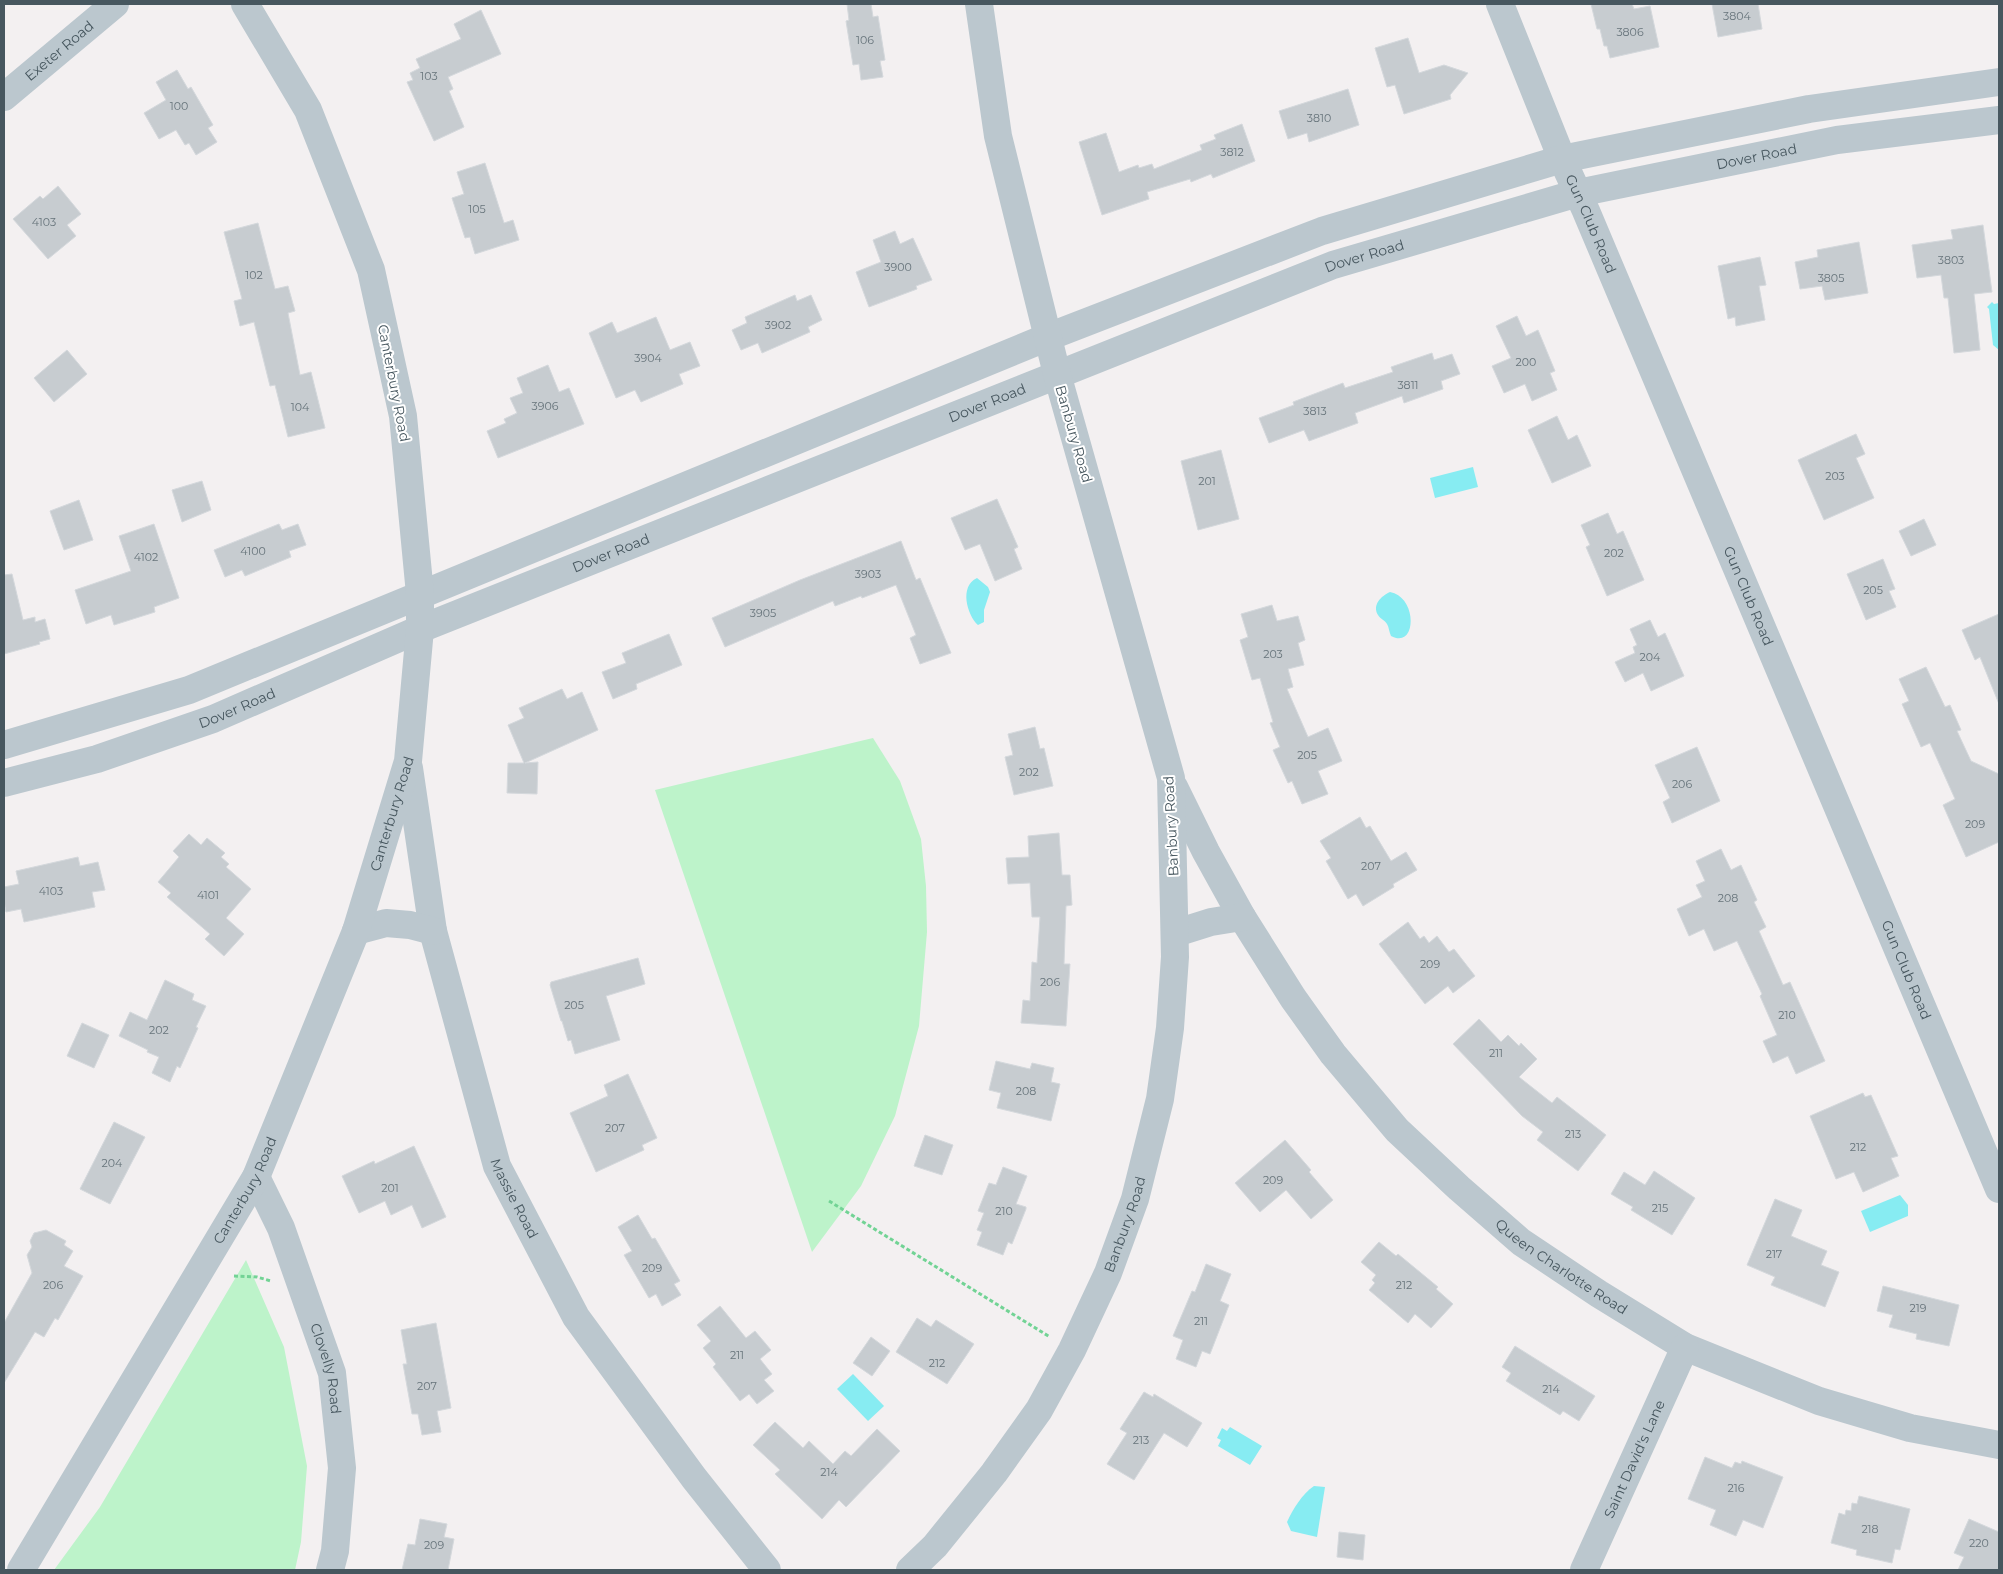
<svg xmlns="http://www.w3.org/2000/svg" width="2003" height="1574" font-family="Montserrat,sans-serif">
<style>
.green{fill:#bdf3ca}
.water{fill:#87ecf2}
.building{fill:#c7ccd0;stroke:#d4d8dc}
.lines{fill:none;stroke-linecap:round;stroke-linejoin:round}
.path{stroke:#72d395;stroke-width:3;stroke-dasharray:4 2.5;stroke-linecap:butt}
.minor{stroke:#bbc7ce;stroke-width:28}
.labels{text-anchor:middle;dominant-baseline:central;stroke-width:4;stroke-linejoin:round;paint-order:stroke}
.number-label{font-size:11px;fill:#67747b}
.street-label{font-size:14px;fill:#47575f;stroke:#fff}
</style>
<rect width="100%" height="100%" fill="#f3f0f1"/>
<g class="green">
<path d="M 873,738 L 900,781 L 921,839 L 926,886 L 927,932 L 919,1026 L 895,1116 L 861,1186 L 812,1252 L 655,790 Z"/>
<path d="M 246,1260 L 284,1347 L 307,1466 L 301,1542 L 295,1570 L 54,1570 L 100,1507 Z"/>
</g>
<g class="water">
<path d="M 1992,302 L 1994,304 L 1999,303 L 1999,350 L 1993,345 L 1989,309 L 1987,307 Z"/>
<path d="M 1473,467 L 1478,487 L 1435,498 L 1430,478 Z"/>
<path d="M 977,578 L 988,587 L 990,592 L 984,610 L 984,622 L 978,625 C 967,615 959,586 977,578 Z"/>
<path d="M 1390,592 C 1418,597 1417,650 1391,636 C 1389,632 1389,627 1387,624 C 1385,620 1380,619 1378,615 C 1372,605 1381,596 1390,592 Z"/>
<path d="M 1900,1195 L 1908,1205 L 1908,1216 L 1870,1232 L 1861,1211 Z"/>
<path d="M 853,1374 L 884,1406 L 868,1421 L 837,1389 Z"/>
<path d="M 1230,1427 L 1262,1446 L 1250,1465 L 1218,1446 L 1221,1440 L 1217,1438 L 1222,1428 L 1227,1431 Z"/>
<path d="M 1314,1486 L 1325,1487 L 1317,1537 L 1291,1531 L 1287,1522 C 1293,1509 1302,1494 1314,1486 Z"/>
</g>
<g class="building">
<path d="M 847,4 L 871,4 L 873,17 L 878,16 L 885,60 L 880,61 L 883,77 L 861,80 L 859,64 L 853,65 L 846,21 L 849,20 Z"/>
<path d="M 1591,4 L 1632,4 L 1634,9 L 1650,6 L 1659,47 L 1610,58 L 1607,46 L 1604,46 L 1600,29 L 1597,29 Z"/>
<path d="M 1712,4 L 1758,4 L 1762,29 L 1718,37 Z"/>
<path d="M 481,10 L 501,54 L 448,77 L 453,89 L 449,91 L 464,127 L 434,141 L 407,82 L 413,80 L 410,73 L 420,68 L 416,59 L 461,39 L 454,24 Z"/>
<path d="M 1408,38 L 1419,73 L 1444,65 L 1468,73 L 1450,95 L 1451,99 L 1404,114 L 1395,85 L 1387,87 L 1375,48 Z"/>
<path d="M 177,70 L 188,89 L 191,87 L 213,125 L 208,128 L 217,142 L 196,155 L 189,143 L 185,145 L 176,130 L 159,139 L 144,113 L 166,100 L 156,82 Z"/>
<path d="M 1348,89 L 1359,125 L 1309,142 L 1307,133 L 1288,139 L 1279,111 Z"/>
<path d="M 1242,124 L 1255,161 L 1213,178 L 1211,174 L 1191,182 L 1190,179 L 1147,192 L 1149,199 L 1102,215 L 1079,142 L 1106,133 L 1119,172 L 1138,165 L 1139,168 L 1152,164 L 1154,169 L 1202,150 L 1200,145 L 1216,139 L 1214,135 Z"/>
<path d="M 485,163 L 504,223 L 513,220 L 519,240 L 475,254 L 470,237 L 465,238 L 452,198 L 464,194 L 457,172 Z"/>
<path d="M 58,186 L 81,214 L 67,225 L 76,236 L 48,259 L 13,219 L 40,196 L 43,199 Z"/>
<path d="M 258,223 L 275,289 L 288,286 L 295,311 L 288,313 L 300,375 L 311,372 L 325,428 L 288,437 L 275,385 L 270,386 L 254,322 L 240,326 L 234,301 L 242,299 L 224,232 Z"/>
<path d="M 1983,225 L 1992,292 L 1974,294 L 1980,350 L 1954,353 L 1948,298 L 1944,298 L 1941,275 L 1917,278 L 1912,245 L 1953,239 L 1951,230 Z"/>
<path d="M 895,231 L 900,244 L 913,238 L 932,280 L 916,286 L 917,289 L 869,307 L 856,272 L 881,262 L 873,240 Z"/>
<path d="M 1859,242 L 1868,293 L 1825,300 L 1822,286 L 1800,289 L 1795,262 L 1818,257 L 1817,250 Z"/>
<path d="M 1760,257 L 1766,285 L 1759,286 L 1765,320 L 1736,326 L 1735,317 L 1728,319 L 1718,266 Z"/>
<path d="M 795,295 L 797,301 L 811,295 L 822,320 L 808,327 L 810,332 L 762,353 L 758,343 L 741,350 L 732,330 L 747,323 L 745,317 Z"/>
<path d="M 1517,316 L 1526,336 L 1538,330 L 1555,371 L 1550,373 L 1557,390 L 1532,401 L 1525,384 L 1504,393 L 1492,366 L 1511,358 L 1496,326 Z"/>
<path d="M 656,317 L 670,350 L 690,342 L 700,366 L 679,374 L 683,384 L 641,402 L 635,390 L 616,398 L 589,333 L 612,322 L 617,333 Z"/>
<path d="M 67,350 L 87,374 L 54,402 L 34,378 Z"/>
<path d="M 1432,353 L 1434,360 L 1452,354 L 1460,374 L 1441,381 L 1443,389 L 1404,403 L 1402,396 L 1355,413 L 1358,423 L 1309,441 L 1304,430 L 1269,443 L 1259,418 L 1294,405 L 1293,402 L 1343,383 L 1345,388 L 1393,372 L 1391,367 Z"/>
<path d="M 548,365 L 559,392 L 569,388 L 584,424 L 498,458 L 487,431 L 506,423 L 504,419 L 517,413 L 510,398 L 523,393 L 517,378 Z"/>
<path d="M 1557,416 L 1568,440 L 1577,435 L 1591,466 L 1552,483 L 1528,430 Z"/>
<path d="M 1856,434 L 1865,454 L 1856,458 L 1874,498 L 1824,520 L 1798,460 Z"/>
<path d="M 1221,450 L 1239,519 L 1198,530 L 1181,461 Z"/>
<path d="M 202,481 L 211,510 L 182,522 L 172,490 Z"/>
<path d="M 997,499 L 1018,547 L 1014,549 L 1022,569 L 995,581 L 980,544 L 965,550 L 951,518 Z"/>
<path d="M 79,500 L 93,540 L 64,550 L 50,511 Z"/>
<path d="M 1608,513 L 1617,534 L 1623,531 L 1644,580 L 1607,596 L 1586,547 L 1590,545 L 1581,525 Z"/>
<path d="M 1924,519 L 1936,545 L 1911,556 L 1899,531 Z"/>
<path d="M 154,524 L 179,598 L 154,607 L 155,612 L 114,625 L 111,615 L 86,624 L 75,590 L 131,571 L 119,536 Z"/>
<path d="M 279,524 L 282,530 L 298,524 L 306,545 L 289,551 L 291,557 L 245,576 L 242,570 L 225,577 L 214,550 Z"/>
<path d="M 901,541 L 916,580 L 920,578 L 951,653 L 920,664 L 910,638 L 916,635 L 896,585 L 862,598 L 861,596 L 835,606 L 833,601 L 725,647 L 712,618 L 800,580 Z"/>
<path d="M 1883,559 L 1895,589 L 1889,591 L 1896,607 L 1866,620 L 1847,574 Z"/>
<path d="M 12,574 L 23,620 L 35,617 L 35,622 L 45,619 L 50,639 L 39,642 L 40,644 L 4,654 L 4,575 Z"/>
<path d="M 1272,605 L 1277,621 L 1298,616 L 1305,640 L 1298,643 L 1304,665 L 1288,669 L 1293,687 L 1287,689 L 1308,737 L 1328,728 L 1342,761 L 1318,771 L 1328,794 L 1302,804 L 1292,781 L 1288,783 L 1273,750 L 1280,747 L 1270,723 L 1273,722 L 1260,678 L 1252,680 L 1240,640 L 1248,637 L 1241,614 Z"/>
<path d="M 1999,614 L 1999,704 L 1980,657 L 1975,660 L 1962,630 Z"/>
<path d="M 1650,620 L 1658,637 L 1665,633 L 1684,676 L 1651,691 L 1643,673 L 1625,682 L 1615,662 L 1635,653 L 1633,647 L 1637,645 L 1630,629 Z"/>
<path d="M 669,634 L 682,665 L 636,684 L 637,689 L 613,699 L 602,672 L 626,663 L 622,653 Z"/>
<path d="M 1926,667 L 1945,707 L 1950,705 L 1961,730 L 1957,731 L 1971,761 L 1999,774 L 1999,842 L 1966,857 L 1943,805 L 1955,799 L 1930,743 L 1921,747 L 1902,704 L 1909,701 L 1899,679 Z"/>
<path d="M 562,689 L 567,699 L 582,692 L 598,730 L 525,763 L 538,762 L 537,794 L 507,793 L 508,763 L 524,763 L 508,725 L 524,718 L 519,708 Z"/>
<path d="M 1035,727 L 1040,749 L 1044,748 L 1053,786 L 1014,795 L 1005,757 L 1013,755 L 1008,734 Z"/>
<path d="M 1697,747 L 1720,801 L 1672,823 L 1663,802 L 1670,798 L 1655,765 Z"/>
<path d="M 1360,817 L 1366,828 L 1370,826 L 1391,861 L 1406,852 L 1417,870 L 1393,884 L 1394,887 L 1363,906 L 1356,894 L 1348,899 L 1326,861 L 1331,858 L 1320,841 Z"/>
<path d="M 1059,833 L 1062,875 L 1070,875 L 1072,905 L 1066,906 L 1064,964 L 1070,964 L 1066,1026 L 1021,1023 L 1023,1000 L 1030,1001 L 1032,962 L 1037,963 L 1040,917 L 1032,917 L 1030,883 L 1008,884 L 1006,858 L 1029,857 L 1028,836 Z"/>
<path d="M 189,834 L 201,845 L 207,838 L 225,853 L 221,857 L 229,864 L 226,867 L 251,889 L 226,918 L 244,934 L 224,956 L 205,939 L 210,934 L 167,897 L 171,893 L 158,882 L 179,857 L 173,851 Z"/>
<path d="M 1721,849 L 1731,870 L 1741,865 L 1757,900 L 1754,902 L 1766,927 L 1759,931 L 1783,985 L 1790,982 L 1825,1061 L 1796,1074 L 1788,1056 L 1773,1063 L 1763,1041 L 1777,1035 L 1760,996 L 1762,994 L 1737,941 L 1714,951 L 1704,929 L 1689,936 L 1677,909 L 1702,897 L 1696,885 L 1705,881 L 1696,861 Z"/>
<path d="M 78,857 L 80,866 L 98,862 L 105,890 L 92,892 L 95,907 L 24,922 L 21,909 L 6,912 L 4,901 L 4,887 L 19,884 L 16,871 Z"/>
<path d="M 1408,922 L 1420,939 L 1424,936 L 1429,943 L 1437,936 L 1449,952 L 1454,949 L 1475,976 L 1453,993 L 1448,986 L 1425,1004 L 1379,944 Z"/>
<path d="M 638,958 L 645,984 L 606,996 L 620,1040 L 575,1054 L 571,1040 L 568,1041 L 562,1021 L 561,1021 L 550,985 L 551,982 Z"/>
<path d="M 165,980 L 194,994 L 192,1000 L 206,1006 L 196,1027 L 198,1028 L 180,1068 L 177,1066 L 170,1082 L 152,1073 L 159,1057 L 147,1052 L 148,1050 L 119,1036 L 130,1012 L 147,1020 Z"/>
<path d="M 1479,1019 L 1501,1042 L 1508,1035 L 1519,1046 L 1521,1043 L 1537,1059 L 1519,1077 L 1552,1103 L 1557,1097 L 1606,1135 L 1578,1171 L 1537,1140 L 1543,1132 L 1522,1116 L 1453,1044 Z"/>
<path d="M 82,1023 L 109,1035 L 94,1068 L 67,1056 Z"/>
<path d="M 996,1061 L 1030,1069 L 1032,1063 L 1054,1068 L 1051,1082 L 1060,1084 L 1051,1121 L 997,1108 L 1001,1093 L 989,1090 Z"/>
<path d="M 628,1074 L 657,1138 L 642,1145 L 644,1150 L 596,1172 L 570,1113 L 608,1096 L 604,1085 Z"/>
<path d="M 1863,1093 L 1865,1097 L 1871,1095 L 1898,1156 L 1891,1158 L 1899,1176 L 1863,1192 L 1854,1172 L 1836,1179 L 1810,1116 Z"/>
<path d="M 114,1122 L 145,1137 L 110,1204 L 80,1189 Z"/>
<path d="M 925,1135 L 953,1145 L 942,1175 L 914,1166 Z"/>
<path d="M 1285,1140 L 1311,1170 L 1309,1172 L 1333,1200 L 1311,1219 L 1286,1190 L 1260,1212 L 1235,1183 Z"/>
<path d="M 414,1146 L 446,1217 L 422,1228 L 412,1205 L 391,1215 L 385,1201 L 359,1213 L 342,1176 L 374,1161 L 375,1164 Z"/>
<path d="M 1003,1167 L 1027,1176 L 1016,1204 L 1026,1207 L 1026,1209 L 1012,1244 L 1008,1242 L 1003,1255 L 977,1245 L 982,1232 L 977,1230 L 984,1213 L 978,1211 L 989,1183 L 996,1185 Z"/>
<path d="M 1654,1171 L 1695,1198 L 1672,1235 L 1631,1210 L 1633,1207 L 1611,1194 L 1624,1172 L 1645,1185 Z"/>
<path d="M 1775,1199 L 1802,1210 L 1791,1236 L 1827,1251 L 1821,1265 L 1839,1272 L 1825,1307 L 1771,1285 L 1775,1277 L 1747,1265 Z"/>
<path d="M 638,1215 L 652,1239 L 655,1238 L 680,1281 L 674,1284 L 681,1295 L 662,1306 L 656,1294 L 649,1298 L 624,1255 L 632,1251 L 618,1227 Z"/>
<path d="M 46,1230 L 66,1241 L 64,1245 L 73,1251 L 64,1266 L 83,1276 L 58,1320 L 55,1318 L 44,1337 L 35,1332 L 4,1383 L 4,1323 L 32,1273 L 27,1255 L 32,1247 L 30,1241 L 34,1233 Z"/>
<path d="M 1379,1242 L 1396,1256 L 1398,1254 L 1438,1287 L 1436,1289 L 1453,1304 L 1431,1328 L 1415,1314 L 1408,1323 L 1369,1290 L 1375,1283 L 1372,1280 L 1376,1275 L 1361,1262 Z"/>
<path d="M 1206,1264 L 1231,1274 L 1220,1301 L 1229,1305 L 1210,1354 L 1202,1351 L 1196,1367 L 1176,1359 L 1183,1340 L 1173,1336 L 1192,1291 L 1195,1292 Z"/>
<path d="M 1883,1286 L 1959,1305 L 1949,1346 L 1916,1339 L 1917,1334 L 1889,1327 L 1893,1315 L 1877,1311 Z"/>
<path d="M 720,1306 L 746,1338 L 755,1331 L 771,1350 L 760,1359 L 772,1374 L 764,1380 L 774,1391 L 757,1404 L 749,1394 L 740,1401 L 713,1367 L 716,1364 L 703,1348 L 711,1341 L 697,1325 Z"/>
<path d="M 917,1318 L 931,1327 L 936,1320 L 974,1344 L 947,1384 L 896,1352 Z"/>
<path d="M 436,1323 L 451,1408 L 437,1411 L 441,1432 L 422,1435 L 418,1414 L 412,1414 L 403,1364 L 407,1364 L 401,1330 Z"/>
<path d="M 871,1337 L 890,1351 L 872,1376 L 853,1363 Z"/>
<path d="M 1515,1346 L 1595,1396 L 1579,1421 L 1563,1411 L 1560,1415 L 1506,1381 L 1511,1373 L 1502,1367 Z"/>
<path d="M 1144,1392 L 1153,1397 L 1154,1394 L 1202,1423 L 1187,1447 L 1164,1433 L 1134,1480 L 1107,1464 L 1127,1433 L 1120,1429 Z"/>
<path d="M 775,1422 L 803,1448 L 809,1441 L 833,1464 L 845,1451 L 851,1456 L 877,1429 L 900,1451 L 846,1507 L 839,1500 L 822,1519 L 775,1474 L 780,1470 L 753,1445 Z"/>
<path d="M 1705,1457 L 1732,1468 L 1735,1462 L 1741,1464 L 1742,1461 L 1783,1477 L 1763,1528 L 1743,1520 L 1736,1536 L 1710,1525 L 1716,1510 L 1688,1499 Z"/>
<path d="M 1859,1496 L 1910,1509 L 1900,1550 L 1895,1549 L 1892,1563 L 1856,1555 L 1857,1550 L 1831,1543 L 1839,1513 L 1845,1515 L 1846,1510 L 1851,1511 L 1852,1503 L 1857,1504 Z"/>
<path d="M 420,1519 L 447,1524 L 444,1537 L 454,1539 L 448,1570 L 402,1570 L 408,1544 L 415,1545 Z"/>
<path d="M 1969,1519 L 1999,1532 L 1999,1570 L 1958,1570 L 1964,1557 L 1954,1553 Z"/>
<path d="M 1339,1532 L 1365,1535 L 1363,1560 L 1337,1557 Z"/>
</g>
<g class="lines">
<g class="path">
<path d="M 829,1201 L 1050,1337"/>
<path d="M 234,1276 L 257,1277 L 271,1281"/>
</g>
<g class="minor">
<path id="s1" d="M 1500,4 L 1562,159 L 1586,211 L 1999,1189"/>
<path id="s2" d="M 4,97 L 115,4"/>
<path d="M 4,745 L 189,690 L 1048,337 L 1322,231 L 1562,159 L 1809,109 L 1999,82"/>
<path id="s3" d="M 409,768 L 433,931 L 497,1166 L 576,1317 L 694,1478 L 767,1570"/>
<path id="s4" d="M 4,783 L 97,759 L 213,719 L 420,629 L 1333,265 L 1578,193 L 1837,140 L 1999,120"/>
<path id="s5" d="M 1174,787 L 1206,852 L 1242,917 L 1293,998 L 1333,1054 L 1397,1130 L 1459,1188 L 1521,1242 L 1599,1294 L 1685,1347 L 1819,1401 L 1910,1428 L 1999,1445"/>
<path d="M 356,931 L 386,923 L 410,925 L 433,931"/>
<path d="M 1176,933 L 1211,922 L 1242,917"/>
<path id="s6" d="M 256,1177 L 281,1228 L 332,1373 L 342,1468 L 335,1551 L 330,1570"/>
<path id="s7" d="M 21,1570 L 256,1177 L 356,931 L 408,761 L 420,629 L 420,594 L 403,416 L 371,270 L 308,110 L 245,4"/>
<path id="s8" d="M 910,1570 L 935,1546 L 994,1473 L 1039,1410 L 1072,1350 L 1108,1273 L 1135,1199 L 1160,1099 L 1170,1028 L 1175,957 L 1171,778 L 1057,374 L 998,136 L 979,4"/>
<path id="s9" d="M 1584,1570 L 1685,1347"/>
</g>
</g>
<g class="labels">
<g class="number-label">
<text x="1737" y="16">3804</text>
<text x="1630" y="32">3806</text>
<text x="865" y="40">106</text>
<text x="429" y="76">103</text>
<text x="179" y="106">100</text>
<text x="1319" y="118">3810</text>
<text x="1232" y="152">3812</text>
<text x="477" y="209">105</text>
<text x="44" y="222">4103</text>
<text x="1951" y="260">3803</text>
<text x="898" y="267">3900</text>
<text x="254" y="275">102</text>
<text x="1831" y="278">3805</text>
<text x="778" y="325">3902</text>
<text x="648" y="358">3904</text>
<text x="1526" y="362">200</text>
<text x="1408" y="385">3811</text>
<text x="545" y="406">3906</text>
<text x="300" y="407">104</text>
<text x="1315" y="411">3813</text>
<text x="1835" y="476">203</text>
<text x="1207" y="481">201</text>
<text x="253" y="551">4100</text>
<text x="1614" y="553">202</text>
<text x="146" y="557">4102</text>
<text x="868" y="574">3903</text>
<text x="1873" y="590">205</text>
<text x="763" y="613">3905</text>
<text x="1273" y="654">203</text>
<text x="1650" y="657">204</text>
<text x="1307" y="755">205</text>
<text x="1029" y="772">202</text>
<text x="1682" y="784">206</text>
<text x="1975" y="824">209</text>
<text x="1371" y="866">207</text>
<text x="51" y="891">4103</text>
<text x="208" y="895">4101</text>
<text x="1728" y="898">208</text>
<text x="1430" y="964">209</text>
<text x="1050" y="982">206</text>
<text x="574" y="1005">205</text>
<text x="1787" y="1015">210</text>
<text x="159" y="1030">202</text>
<text x="1496" y="1053">211</text>
<text x="1026" y="1091">208</text>
<text x="615" y="1128">207</text>
<text x="1573" y="1134">213</text>
<text x="1858" y="1147">212</text>
<text x="112" y="1163">204</text>
<text x="1273" y="1180">209</text>
<text x="390" y="1188">201</text>
<text x="1660" y="1208">215</text>
<text x="1004" y="1211">210</text>
<text x="1774" y="1254">217</text>
<text x="652" y="1268">209</text>
<text x="53" y="1285">206</text>
<text x="1404" y="1285">212</text>
<text x="1918" y="1308">219</text>
<text x="1201" y="1321">211</text>
<text x="737" y="1355">211</text>
<text x="937" y="1363">212</text>
<text x="427" y="1386">207</text>
<text x="1551" y="1389">214</text>
<text x="1141" y="1440">213</text>
<text x="829" y="1472">214</text>
<text x="1736" y="1488">216</text>
<text x="1870" y="1529">218</text>
<text x="1979" y="1543">220</text>
<text x="434" y="1545">209</text>
</g>
<g class="street-label">
<text stroke="none"><textPath href="#s2" startOffset="72">Exeter Road</textPath></text>
<text stroke="none"><textPath href="#s4" startOffset="1865">Dover Road</textPath></text>
<text stroke="none"><textPath href="#s1" startOffset="238">Gun Club Road</textPath></text>
<text stroke="none"><textPath href="#s4" startOffset="1460">Dover Road</textPath></text>
<text transform="translate(394 383) rotate(79)">Canterbury Road</text>
<text stroke="none"><textPath href="#s4" startOffset="1055">Dover Road</textPath></text>
<text transform="translate(1074 434) rotate(74)">Banbury Road</text>
<text stroke="none"><textPath href="#s4" startOffset="650">Dover Road</textPath></text>
<text stroke="none"><textPath href="#s1" startOffset="642">Gun Club Road</textPath></text>
<text stroke="none"><textPath href="#s4" startOffset="245">Dover Road</textPath></text>
<text stroke="none"><textPath href="#s7" startOffset="846">Canterbury Road</textPath></text>
<text transform="translate(1171 826) rotate(-93)">Banbury Road</text>
<text stroke="none"><textPath href="#s1" startOffset="1048">Gun Club Road</textPath></text>
<text stroke="none"><textPath href="#s7" startOffset="441">Canterbury Road</textPath></text>
<text stroke="none"><textPath href="#s3" startOffset="445">Massie Road</textPath></text>
<text stroke="none"><textPath href="#s8" startOffset="411">Banbury Road</textPath></text>
<text stroke="none"><textPath href="#s5" startOffset="625">Queen Charlotte Road</textPath></text>
<text stroke="none"><textPath href="#s6" startOffset="205">Clovelly Road</textPath></text>
<text stroke="none"><textPath href="#s9" startOffset="122">Saint David's Lane</textPath></text>
</g>
</g>
<rect width="2003" height="1574" fill="none" stroke="#47575f" stroke-width="10"/>
</svg>
